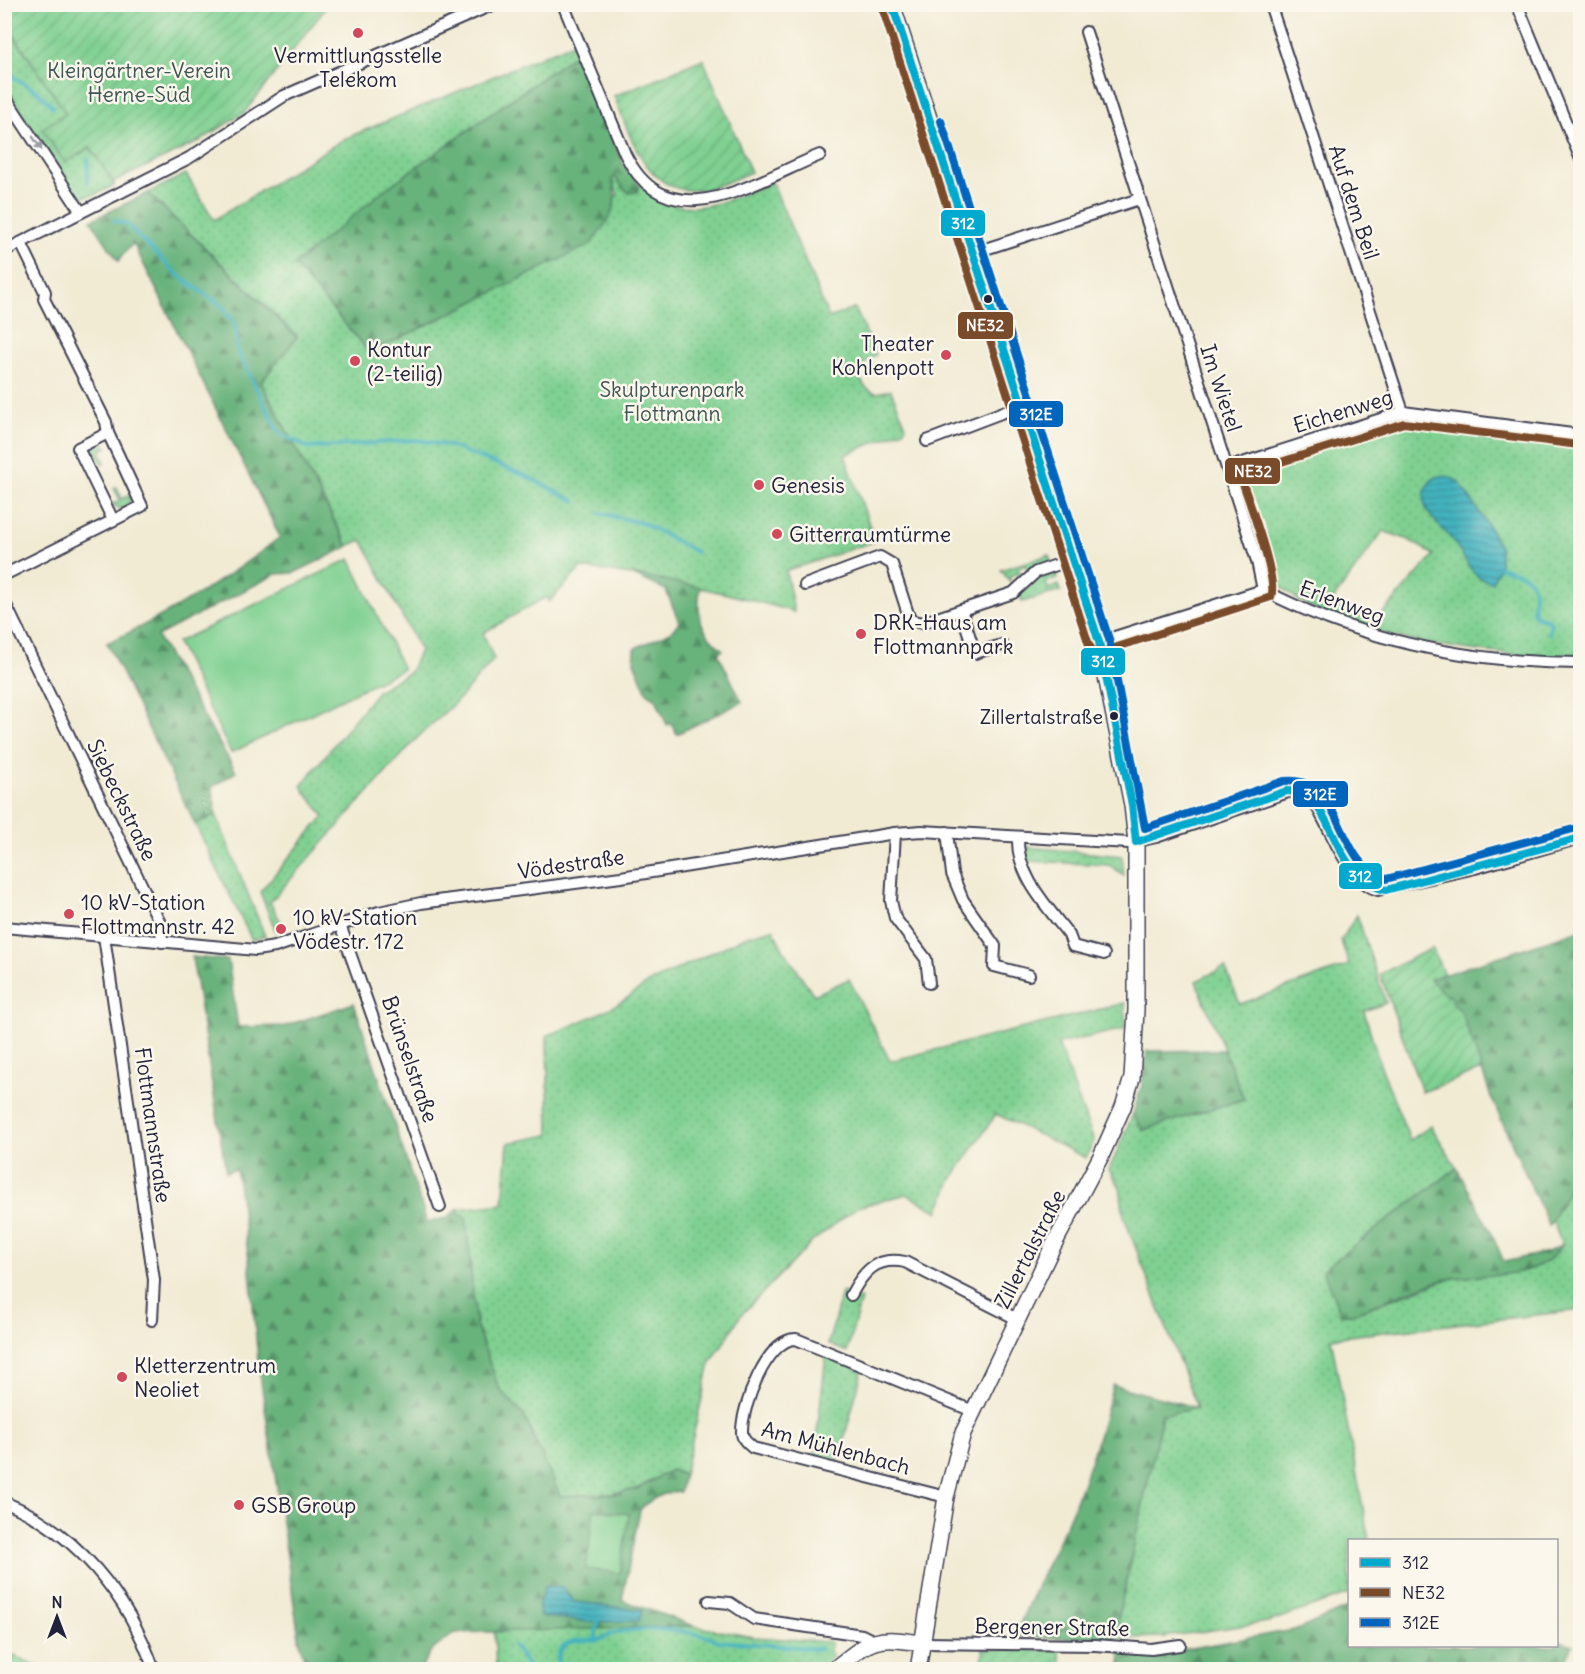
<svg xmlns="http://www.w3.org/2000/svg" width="1585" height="1674" font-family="Delius,sans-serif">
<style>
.grass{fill:url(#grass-dots);stroke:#507966;stroke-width:1.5;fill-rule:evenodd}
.forest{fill:url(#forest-firs);stroke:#446a5b;stroke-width:1.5}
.garden{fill:url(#garden-furrows);stroke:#507966;stroke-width:1.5}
.pitch{fill:#7fd091;stroke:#507966;stroke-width:1.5}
.water{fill:url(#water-rules);stroke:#326a7c;stroke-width:1.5}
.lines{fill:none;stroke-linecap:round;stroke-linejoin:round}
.stream{stroke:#43b2be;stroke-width:4}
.street-casing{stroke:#414052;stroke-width:14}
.secondary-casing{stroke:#414052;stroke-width:18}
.street{stroke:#fff;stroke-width:10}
.secondary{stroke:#fff;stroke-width:15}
.bus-1-casing{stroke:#fbf7ec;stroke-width:12}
.bus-2-casing{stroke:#fbf7ec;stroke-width:12}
.bus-3-casing{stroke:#fbf7ec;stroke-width:12}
.bus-1{stroke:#00a9ce;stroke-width:8}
.bus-2{stroke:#7a4b2a;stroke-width:8}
.bus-3{stroke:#0065bd;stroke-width:8}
.oneway{fill:#9c9ca7}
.poi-dot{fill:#d1495b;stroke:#fbf7ec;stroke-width:2}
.bus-dot{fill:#22223b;stroke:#fbf7ec;stroke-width:2}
.labels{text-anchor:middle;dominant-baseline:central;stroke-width:5;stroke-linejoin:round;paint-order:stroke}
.bus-label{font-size:20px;fill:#22223b;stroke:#fbf7ec;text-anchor:end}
.poi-label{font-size:21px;fill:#22223b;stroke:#fbf7ec;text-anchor:start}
.park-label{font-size:21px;fill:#3e5655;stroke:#fbf7ec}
.street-label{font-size:21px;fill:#22223b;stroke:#fbf7ec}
.line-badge{stroke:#fbf7ec;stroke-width:2}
.badge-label{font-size:16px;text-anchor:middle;font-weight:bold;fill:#fff}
</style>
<defs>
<pattern id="grass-dots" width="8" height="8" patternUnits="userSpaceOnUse" patternTransform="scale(1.5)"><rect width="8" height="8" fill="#7fd091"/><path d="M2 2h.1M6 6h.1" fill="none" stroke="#6db27e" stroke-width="1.8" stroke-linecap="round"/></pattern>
<pattern id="forest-firs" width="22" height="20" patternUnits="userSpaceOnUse" patternTransform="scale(1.5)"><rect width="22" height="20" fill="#67b27b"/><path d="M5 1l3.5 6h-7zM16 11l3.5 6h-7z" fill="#549066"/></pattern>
<pattern id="garden-furrows" width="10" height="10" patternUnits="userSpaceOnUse" patternTransform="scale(1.5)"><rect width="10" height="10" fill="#7fd091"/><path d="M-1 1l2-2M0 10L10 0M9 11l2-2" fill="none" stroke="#6db27e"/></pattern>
<pattern id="water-rules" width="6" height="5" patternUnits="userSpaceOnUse" patternTransform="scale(1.5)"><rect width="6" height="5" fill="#43b2be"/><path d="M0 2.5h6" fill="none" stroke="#38909c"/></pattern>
</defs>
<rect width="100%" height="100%" fill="#fbf7ec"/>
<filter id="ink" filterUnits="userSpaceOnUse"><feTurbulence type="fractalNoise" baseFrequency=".0167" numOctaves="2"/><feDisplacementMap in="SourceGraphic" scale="12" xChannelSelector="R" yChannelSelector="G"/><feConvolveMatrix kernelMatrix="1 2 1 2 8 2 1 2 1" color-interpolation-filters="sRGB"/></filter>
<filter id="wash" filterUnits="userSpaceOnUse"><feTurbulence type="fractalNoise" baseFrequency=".008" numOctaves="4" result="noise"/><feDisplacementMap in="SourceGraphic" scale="24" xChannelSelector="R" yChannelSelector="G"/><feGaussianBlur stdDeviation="1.35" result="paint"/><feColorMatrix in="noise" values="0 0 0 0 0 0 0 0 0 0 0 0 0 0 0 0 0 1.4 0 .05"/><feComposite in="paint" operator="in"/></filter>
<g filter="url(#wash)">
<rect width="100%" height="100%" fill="#f1ebd4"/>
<g class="grass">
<path d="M 4,22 L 67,113 L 42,129 L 65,162 L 90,147 L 115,185 L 94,195 L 78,197 L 5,88 Z"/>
<path d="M 573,43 L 577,53 L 384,190 L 618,196 L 612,179 L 616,176 L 625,190 L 638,189 L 639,184 C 684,225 724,202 772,182 L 829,318 L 855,308 L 876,355 C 857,363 854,386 876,393 L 891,390 L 906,426 L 904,430 L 845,455 L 875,541 L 786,571 L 794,612 C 724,591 654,577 581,568 L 549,602 L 546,597 L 483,633 L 494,659 L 460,698 L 418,737 L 270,902 L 285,930 L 276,932 L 260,892 L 324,816 L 301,786 L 378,690 L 410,672 L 420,650 L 362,540 L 348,546 L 261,382 L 297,336 L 148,193 L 186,174 L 214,220 L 344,139 Z"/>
<path d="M 1403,419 L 1435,419 L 1580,440 L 1580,658 C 1504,657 1322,641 1274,578 C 1255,553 1248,518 1239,489 L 1240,479 L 1247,467 ZM 1383,531 L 1409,540 L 1434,555 L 1376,621 L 1329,605 Z"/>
<path d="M 102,442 L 107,447 L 100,451 L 105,462 L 102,464 L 96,452 L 88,456 L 89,446 Z"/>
<path d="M 117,487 L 122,499 L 130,495 L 131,497 L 128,505 L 120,509 L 112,504 L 120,500 L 114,488 Z"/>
<path d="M 1049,555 L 1051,563 L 1030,571 L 1024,565 L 1018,570 L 1024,577 L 1021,579 L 1015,573 L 1009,579 L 1013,586 L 1001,570 Z"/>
<path d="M 1055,573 L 1057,579 L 1046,582 L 1048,589 L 1059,585 L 1061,591 L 1022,602 L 1020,595 L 1038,578 Z"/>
<path d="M 216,815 L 265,936 L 252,940 L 195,824 Z"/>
<path d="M 1028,847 L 1122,856 L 1124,875 L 1109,865 L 1026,861 L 1024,853 Z"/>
<path d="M 1357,915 L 1386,1003 L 1364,1011 L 1380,1064 L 1410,1140 L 1431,1126 L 1457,1168 L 1323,1270 L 1341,1314 L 1352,1314 L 1448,1279 L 1527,1270 L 1562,1245 L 1552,1219 L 1580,1168 L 1580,1310 L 1331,1338 L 1369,1540 L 1350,1540 L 1349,1594 L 1268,1622 L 1164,1637 L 1082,1639 L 1147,1395 L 1197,1408 L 1124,1217 L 1120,1187 L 1109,1170 L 1133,1114 L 1143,1130 L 1244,1099 L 1196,981 L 1225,967 L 1240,1004 L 1349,965 L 1341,940 Z"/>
<path d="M 773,929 L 783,949 L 814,995 L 849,979 L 890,1061 L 1125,1003 L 1125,1029 L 1058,1044 L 1094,1141 L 1086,1158 L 996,1114 L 952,1179 L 938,1212 L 907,1194 L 858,1207 L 813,1241 L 741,1315 L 710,1364 L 684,1475 L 671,1470 L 637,1489 L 611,1494 L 560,1496 L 524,1416 L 499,1389 L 476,1325 L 466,1217 L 459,1215 L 458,1209 L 503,1204 L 508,1143 L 549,1135 L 547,1036 C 581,1021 619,1008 646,984 L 747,936 Z"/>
<path d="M 842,1292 L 861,1299 L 847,1352 L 828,1344 Z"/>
<path d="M 826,1356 L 862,1371 L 838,1463 L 814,1457 Z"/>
<path d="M 694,1626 L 754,1637 L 831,1642 L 830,1651 L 833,1657 L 816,1670 L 496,1669 L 494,1630 Z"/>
<path d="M 5,1652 L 40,1667 L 42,1669 L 5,1669 Z"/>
</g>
<g class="forest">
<path d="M 577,53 L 624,165 L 639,184 L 637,192 L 630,193 L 625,190 L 615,177 L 612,179 C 621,209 608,220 591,244 L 370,353 L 294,265 L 384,190 Z"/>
<path d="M 148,193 L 297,337 L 261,382 L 348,547 L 294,573 L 276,574 L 157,636 L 236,772 L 212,787 L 216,815 L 195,824 L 107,643 C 168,615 228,578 280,537 L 133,243 L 118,261 L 91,220 Z"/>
<path d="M 631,574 L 700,587 C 696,615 700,632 723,650 L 718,653 L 742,702 L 677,734 L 671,723 L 667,725 L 656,699 L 647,693 L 634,662 L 635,648 L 671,632 L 679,622 L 666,590 Z"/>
<path d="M 1580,930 L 1580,1168 L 1549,1226 L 1491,1097 L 1466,1025 L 1452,1003 L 1430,979 Z"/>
<path d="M 192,957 L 228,960 L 238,1027 L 285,1026 L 354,1003 L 427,1222 L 447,1218 L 458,1209 L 459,1215 L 466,1217 L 476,1325 L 499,1389 L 524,1416 L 560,1496 L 611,1494 L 637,1489 L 671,1470 L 684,1475 L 680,1492 C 666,1491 649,1499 640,1510 L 622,1600 L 694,1626 L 455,1633 L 430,1652 L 421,1669 L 307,1669 L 300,1644 L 258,1361 L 249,1260 L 236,1169 L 226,1172 Z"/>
<path d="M 1224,1050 L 1244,1099 L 1143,1130 L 1133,1114 L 1142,1085 L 1147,1051 Z"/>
<path d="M 1457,1168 L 1491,1232 L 1504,1262 L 1548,1252 L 1562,1245 C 1539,1283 1484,1272 1447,1279 C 1417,1286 1382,1303 1352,1314 L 1341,1314 L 1322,1270 Z"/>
<path d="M 1113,1385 L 1197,1408 L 1162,1415 L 1114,1639 L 1015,1637 C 1030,1596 1050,1559 1068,1520 C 1087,1477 1100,1431 1113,1385 Z"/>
<path d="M 1349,1607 L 1350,1646 L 1556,1646 L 1557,1640 L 1573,1645 L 1561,1670 L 1122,1670 L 1120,1650 L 1151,1655 L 1299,1629 Z"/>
</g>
<g class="garden">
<path d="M 4,5 L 5,4 L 328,5 L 245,112 L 198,142 L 113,182 L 90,147 L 65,163 L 42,129 L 66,113 L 5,22 Z"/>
<path d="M 703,59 L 751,172 C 736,178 722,185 707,189 C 648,201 631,138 614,96 Z"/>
<path d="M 1432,948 L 1444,974 L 1430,979 L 1446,996 L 1451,995 L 1453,1003 L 1462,1013 L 1466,1025 L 1482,1070 L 1422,1092 L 1380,974 Z"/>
<path d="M 983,1649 L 1059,1650 L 1063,1669 L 982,1670 Z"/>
</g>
<g class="pitch">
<path d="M 350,559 L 403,669 L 231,753 L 177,642 Z"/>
<path d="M 594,1510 L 629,1514 L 620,1573 L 586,1569 Z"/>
</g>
<g class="water">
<path d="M 1441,476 L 1450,477 L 1460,483 L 1489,527 L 1500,548 L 1500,567 L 1492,582 C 1471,581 1463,552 1451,538 C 1439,523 1416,510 1427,487 C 1430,480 1434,477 1441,476 Z"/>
<path d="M 545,1586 L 564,1588 L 567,1595 L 575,1602 L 642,1610 L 639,1621 L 590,1622 L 540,1616 L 539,1603 Z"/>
</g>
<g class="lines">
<g class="stream">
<path d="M 4,53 L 13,77 L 38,92 L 53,107"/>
<path d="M 88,159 L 88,181"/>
<path d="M 114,221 L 125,223 L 178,275 L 222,306 L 235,324 L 237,350 L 279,433 L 309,448 L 417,440 L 450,446 L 526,476 L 575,501"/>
<path d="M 600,513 L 645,524 L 696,552"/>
<path d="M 1500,567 C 1519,574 1535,573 1534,597 C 1533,604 1532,610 1535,616 L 1549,620 L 1551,624 L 1549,633"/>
<path d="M 595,1641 L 598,1621"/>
<path d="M 513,1645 L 531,1670"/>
<path d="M 558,1670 C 557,1661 557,1650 566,1644 C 576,1638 586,1642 597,1640 C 603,1639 608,1635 614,1633 C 642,1626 693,1629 718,1641 L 820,1649"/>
</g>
</g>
</g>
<g filter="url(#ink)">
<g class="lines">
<defs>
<g id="street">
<path d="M 563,4 L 625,154 C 669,243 755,181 820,155"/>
<path d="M 1270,4 L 1403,412"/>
<path d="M 1517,4 L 1580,157"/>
<path d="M 1086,32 L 1257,561 L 1263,590"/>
<path d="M 4,95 L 81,212"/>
<path d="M 4,251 L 189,158 L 284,96 L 494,4"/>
<path d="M 973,253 L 1139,199"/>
<path d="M 108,433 L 78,448 L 113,520"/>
<path d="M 927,441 L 1022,405"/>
<path d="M 1227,468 L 1403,412 L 1580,435"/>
<path d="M 4,575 L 142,506 L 108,433 L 106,422 L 44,299 L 45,292 L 21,243"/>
<path d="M 805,585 L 880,557 L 892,564 L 910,620 L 922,623 L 1013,593 L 1036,572 L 1074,559"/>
<path d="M 4,601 L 161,925 L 162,942"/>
<path d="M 961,610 L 975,653 L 1002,645"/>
<path d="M 1099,642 L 1263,590 C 1362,641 1469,663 1580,663"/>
<path d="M 947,832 L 952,874 L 963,900 L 995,946 L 994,966 L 1029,975"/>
<path d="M 895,833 L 891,901 L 895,918 L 926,959 L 929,983"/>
<path d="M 1018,837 C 1016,875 1047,906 1069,935 L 1073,946 L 1104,954"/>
<path d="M 340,925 L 440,1207"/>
<path d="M 4,927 L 256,950 L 275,947 L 379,912 L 421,903 L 621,877 L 895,833 L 922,831 L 1129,843 L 1156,837 L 1294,790 L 1305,793 L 1312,799 C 1330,825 1347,882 1378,890 L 1475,868 L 1580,838"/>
<path d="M 104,936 L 154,1280 L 152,1320"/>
<path d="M 851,1295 C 863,1272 876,1256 905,1262 L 1017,1319"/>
<path d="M 946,1497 L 753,1448 C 748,1444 742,1439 742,1433 C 741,1408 767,1338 796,1339 L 973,1411"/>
<path d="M 4,1502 C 76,1531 129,1597 154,1670"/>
<path d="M 709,1601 L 730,1603 L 754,1619 L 862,1635 L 874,1641"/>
<path d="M 922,1643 L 1095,1645 L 1151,1649 L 1180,1645"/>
</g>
<g id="secondary">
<path d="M 892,4 L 1099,642 L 1132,805 L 1136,842 L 1136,1010 L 1132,1078 L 1123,1107 L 1101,1156 L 1052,1248 L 963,1433 L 946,1497 L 918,1670"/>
<path d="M 833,1670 C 872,1639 873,1636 922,1643"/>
</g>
</defs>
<use href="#street" class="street-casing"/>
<use href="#secondary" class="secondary-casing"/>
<use href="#street" class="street"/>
<use href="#secondary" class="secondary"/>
<defs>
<path id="bus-1" d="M 892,4 L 1099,642 L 1132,805 L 1136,842 L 1287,791 C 1338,791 1326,876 1386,890 L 1580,838"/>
<path id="bus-2" d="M 882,7 L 1089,645 L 1093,651 L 1102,652 L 1271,597 C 1279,580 1247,496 1240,475 L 1404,423 L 1579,445"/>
<path id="bus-3" d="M 941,121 L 1109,639 L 1145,828 L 1284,781 C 1345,774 1335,867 1386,879 L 1577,828"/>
</defs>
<use href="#bus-1" class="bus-1-casing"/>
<use href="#bus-2" class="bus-2-casing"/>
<use href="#bus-3" class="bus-3-casing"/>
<use href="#bus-1" class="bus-1"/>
<use href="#bus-2" class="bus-2"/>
<use href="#bus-3" class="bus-3"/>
</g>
<defs><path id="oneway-solid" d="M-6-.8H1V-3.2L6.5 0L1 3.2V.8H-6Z" transform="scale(1.5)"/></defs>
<use class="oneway" href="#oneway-solid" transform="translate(37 143) rotate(56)"/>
</g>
<g class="poi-dot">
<circle cx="358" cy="33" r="6"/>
<circle cx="946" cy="355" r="6"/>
<circle cx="355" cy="361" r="6"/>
<circle cx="759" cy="485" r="6"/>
<circle cx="777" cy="534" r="6"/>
<circle cx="861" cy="634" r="6"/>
<circle cx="69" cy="914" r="6"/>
<circle cx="281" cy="929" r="6"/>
<circle cx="122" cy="1377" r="6"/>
<circle cx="239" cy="1505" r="6"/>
</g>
<g class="bus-dot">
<circle cx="988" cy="299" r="5"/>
<circle cx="1114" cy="716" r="5"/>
</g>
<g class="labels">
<g class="bus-label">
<text x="1103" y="716">Zillertalstraße</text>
</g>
<g class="poi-label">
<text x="358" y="55" text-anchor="middle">Vermittlungsstelle<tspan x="358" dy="24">Telekom</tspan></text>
<text x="934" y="343" text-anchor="end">Theater<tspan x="934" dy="24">Kohlenpott</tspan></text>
<text x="367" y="349">Kontur<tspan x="367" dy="24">(2-teilig)</tspan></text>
<text x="771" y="485">Genesis</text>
<text x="789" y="534">Gitterraumtürme</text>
<text x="873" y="622">DRK-Haus am<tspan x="873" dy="24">Flottmannpark</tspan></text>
<text x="81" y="902">10 kV-Station<tspan x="81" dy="24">Flottmannstr. 42</tspan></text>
<text x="293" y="917">10 kV-Station<tspan x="293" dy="24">Vödestr. 172</tspan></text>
<text x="134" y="1365">Kletterzentrum<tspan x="134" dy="24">Neoliet</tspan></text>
<text x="251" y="1505">GSB Group</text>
</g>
<g class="park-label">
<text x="139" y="70">Kleingärtner-Verein<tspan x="139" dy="24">Herne-Süd</tspan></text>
<text x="672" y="389">Skulpturenpark<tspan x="672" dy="24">Flottmann</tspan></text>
</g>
<g class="street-label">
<text transform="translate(1354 202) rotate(72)">Auf dem Beil</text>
<text transform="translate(1221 388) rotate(72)">Im Wietel</text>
<text transform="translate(1343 411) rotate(-17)">Eichenweg</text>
<text transform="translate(1342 602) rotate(20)">Erlenweg</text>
<text transform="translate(122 800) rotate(64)">Siebeckstraße</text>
<text transform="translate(571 864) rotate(-8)">Vödestraße</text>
<text transform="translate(410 1059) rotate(71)">Brünselstraße</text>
<text transform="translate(153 1125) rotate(82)">Flottmannstraße</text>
<text transform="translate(1030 1249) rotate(-63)">Zillertalstraße</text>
<text transform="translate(836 1448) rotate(15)">Am Mühlenbach</text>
<text transform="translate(1052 1627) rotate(1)">Bergener Straße</text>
</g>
</g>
<g class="line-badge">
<rect x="940" y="209" width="46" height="28" rx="6" fill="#00a9ce"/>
<rect x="957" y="311" width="57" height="29" rx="6" fill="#7a4b2a"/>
<rect x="1008" y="400" width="56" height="28" rx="6" fill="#0065bd"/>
<rect x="1224" y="457" width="57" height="28" rx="6" fill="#7a4b2a"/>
<rect x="1080" y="647" width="46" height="29" rx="6" fill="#00a9ce"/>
<rect x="1292" y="780" width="57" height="28" rx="6" fill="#0065bd"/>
<rect x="1338" y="862" width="45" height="28" rx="6" fill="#00a9ce"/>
</g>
<g class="badge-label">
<text x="963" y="229">312</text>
<text x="985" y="331">NE32</text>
<text x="1036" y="420">312E</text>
<text x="1253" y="477">NE32</text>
<text x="1103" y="667">312</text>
<text x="1320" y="800">312E</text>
<text x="1360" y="882">312</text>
</g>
<rect width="1585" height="1674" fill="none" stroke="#fbf7ec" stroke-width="24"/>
<rect x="1348" y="1539" width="210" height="108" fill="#fbf7ec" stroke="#a4a2a5" stroke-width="1.5"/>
<rect x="1360" y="1558" width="30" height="9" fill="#00a9ce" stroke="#a4a2a5" stroke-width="1.5"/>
<text x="1402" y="1569" font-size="18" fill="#22223b">312</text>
<rect x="1360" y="1588" width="30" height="9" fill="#7a4b2a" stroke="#a4a2a5" stroke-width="1.5"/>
<text x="1402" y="1599" font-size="18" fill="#22223b">NE32</text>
<rect x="1360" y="1618" width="30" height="9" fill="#0065bd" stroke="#a4a2a5" stroke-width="1.5"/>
<text x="1402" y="1629" font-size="18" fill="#22223b">312E</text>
<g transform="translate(57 1617)" stroke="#fbf7ec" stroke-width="4.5" paint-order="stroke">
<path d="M0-4.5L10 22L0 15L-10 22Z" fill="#22223b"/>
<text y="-9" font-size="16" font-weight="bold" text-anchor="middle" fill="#22223b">N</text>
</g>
</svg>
